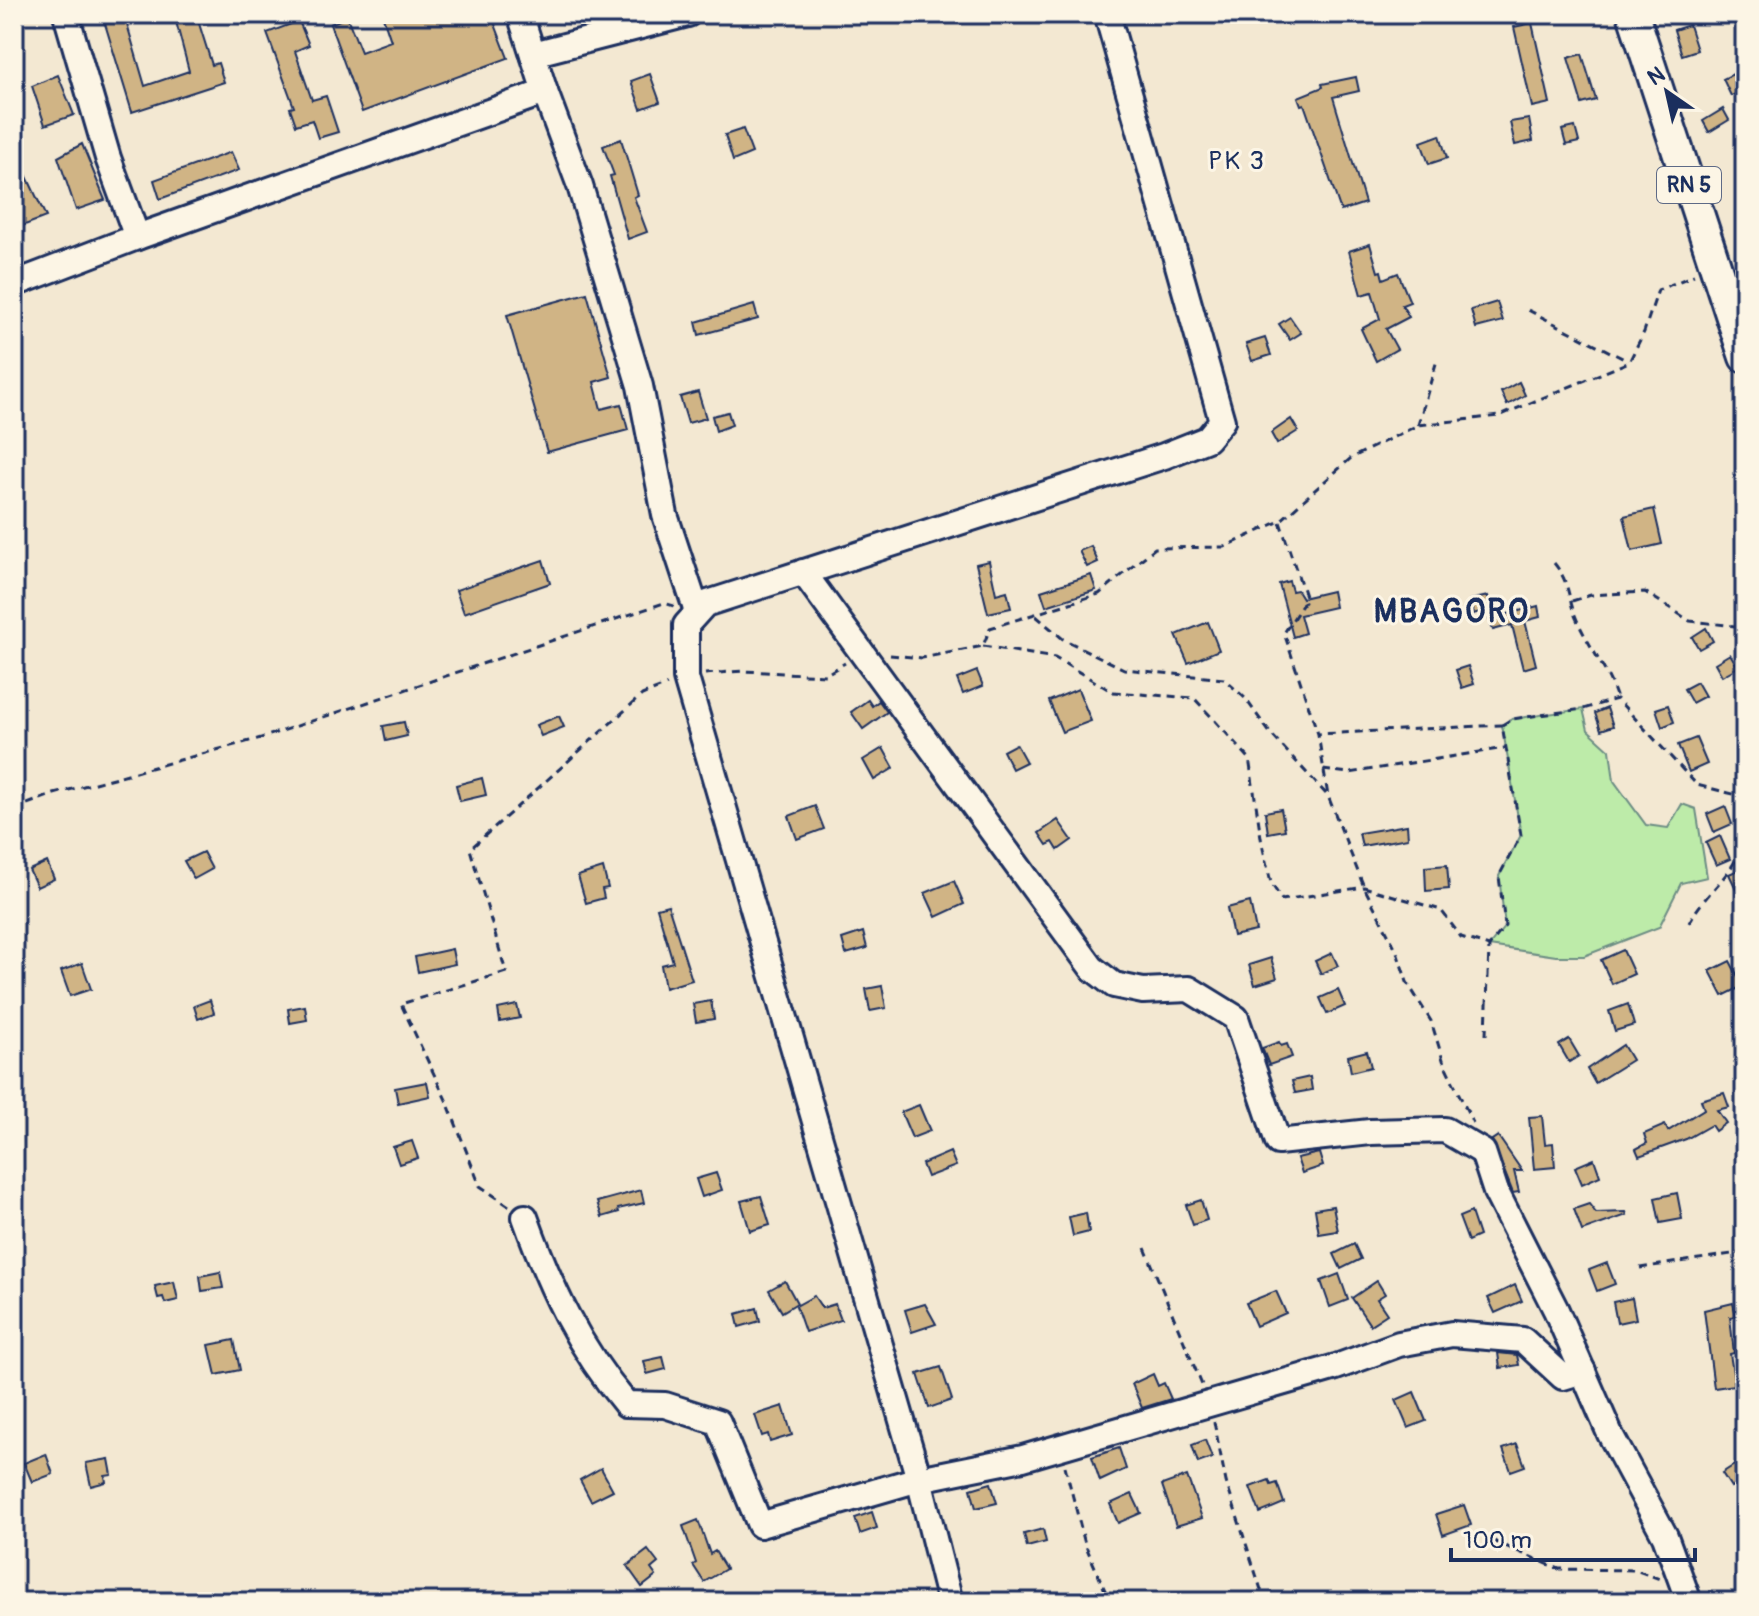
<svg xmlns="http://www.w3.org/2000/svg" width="1759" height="1616" font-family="Pangolin,sans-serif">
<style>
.green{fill:#bdeba9;stroke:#6c8d84;stroke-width:2}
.building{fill:#d0b485;stroke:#1b2f5e;stroke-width:2}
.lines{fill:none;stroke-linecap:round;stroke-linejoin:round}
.minor-casing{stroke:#1b2f5e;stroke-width:30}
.major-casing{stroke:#1b2f5e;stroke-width:36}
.path{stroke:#1b2f5e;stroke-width:3;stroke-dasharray:8 6;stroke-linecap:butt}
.minor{stroke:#fcf5e5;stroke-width:24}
.major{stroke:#fcf5e5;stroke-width:30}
.labels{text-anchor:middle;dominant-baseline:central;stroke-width:6;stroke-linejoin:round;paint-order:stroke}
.shield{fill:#fcf5e5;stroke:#5e6a86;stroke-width:2}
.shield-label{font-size:22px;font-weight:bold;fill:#1b2f5e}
.neighbourhood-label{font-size:26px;letter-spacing:2px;fill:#1b2f5e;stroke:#fcf5e5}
.district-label{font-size:32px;font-weight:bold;letter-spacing:2px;fill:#1b2f5e;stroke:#fcf5e5}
</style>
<rect width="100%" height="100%" fill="#f3e8d2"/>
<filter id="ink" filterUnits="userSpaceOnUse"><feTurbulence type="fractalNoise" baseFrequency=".0125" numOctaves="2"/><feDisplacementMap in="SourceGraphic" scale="16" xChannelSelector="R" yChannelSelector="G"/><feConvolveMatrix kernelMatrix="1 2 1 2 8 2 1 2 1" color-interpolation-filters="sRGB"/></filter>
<g filter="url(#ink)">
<path class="green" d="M 1583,709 L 1588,730 L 1610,750 L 1614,781 L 1646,825 L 1668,828 L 1682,804 L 1696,809 L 1707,877 L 1681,883 L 1659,927 L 1584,956 L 1556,956 L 1489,946 L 1505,926 L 1499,876 L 1521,835 L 1502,725 L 1512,719 Z"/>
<g class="building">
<path d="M 102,14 L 124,14 L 145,86 L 189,71 L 174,14 L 196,14 L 212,65 L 218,63 L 224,82 L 132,112 Z"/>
<path d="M 382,14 L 491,14 L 508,58 L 362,112 L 330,24 L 347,17 L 361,52 L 391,41 Z"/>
<path d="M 299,21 L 309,45 L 295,51 L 312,100 L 326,96 L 338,132 L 318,138 L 312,120 L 296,125 L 290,108 L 294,107 L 267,33 Z"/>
<path d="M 1532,23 L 1550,103 L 1532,107 L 1514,27 Z"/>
<path d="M 1689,25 L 1697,50 L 1682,55 L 1674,30 Z"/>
<path d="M 1582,54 L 1596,100 L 1582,104 L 1568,58 Z"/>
<path d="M 1737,72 L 1745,90 L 1731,96 L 1723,79 Z"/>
<path d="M 650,74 L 660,102 L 641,109 L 631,81 Z"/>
<path d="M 58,75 L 74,115 L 45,125 L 32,86 Z"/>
<path d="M 1356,77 L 1359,91 L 1333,97 L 1365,203 L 1341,211 L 1304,104 L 1301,105 L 1298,97 L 1323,87 L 1322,84 Z"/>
<path d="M 1723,109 L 1729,120 L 1709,132 L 1703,121 Z"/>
<path d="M 1529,119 L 1533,141 L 1515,145 L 1510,122 Z"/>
<path d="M 1575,127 L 1579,142 L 1566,145 L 1562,130 Z"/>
<path d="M 743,129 L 752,153 L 733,161 L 725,135 Z"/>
<path d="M 1440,135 L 1447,158 L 1429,164 L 1421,142 Z"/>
<path d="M 621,139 L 638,195 L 634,197 L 647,232 L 628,239 L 610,176 L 614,175 L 603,146 Z"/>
<path d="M 82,144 L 105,200 L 76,210 L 58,157 Z"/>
<path d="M 14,149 L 46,217 L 17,228 L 14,220 Z"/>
<path d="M 231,152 L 239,170 L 160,199 L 154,180 Z"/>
<path d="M 1370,244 L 1378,272 L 1381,271 L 1383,279 L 1398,273 L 1410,302 L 1402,305 L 1409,317 L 1386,329 L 1397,349 L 1376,361 L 1361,329 L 1380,319 L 1372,292 L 1361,295 L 1349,251 Z"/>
<path d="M 587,293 L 611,377 L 594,382 L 601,409 L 621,404 L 628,430 L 547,452 L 507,315 Z"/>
<path d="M 1497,302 L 1503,321 L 1476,328 L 1471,310 Z"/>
<path d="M 754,305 L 758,319 L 699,335 L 696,322 Z"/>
<path d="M 1290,317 L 1301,333 L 1290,340 L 1279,324 Z"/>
<path d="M 1265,338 L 1271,355 L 1252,361 L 1246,344 Z"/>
<path d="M 1519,382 L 1525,395 L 1507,405 L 1501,392 Z"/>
<path d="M 698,392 L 706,418 L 688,423 L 680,397 Z"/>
<path d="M 728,412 L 732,425 L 716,431 L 712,416 Z"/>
<path d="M 1291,419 L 1298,431 L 1277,444 L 1271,433 Z"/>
<path d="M 1654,509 L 1662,544 L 1632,551 L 1624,516 Z"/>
<path d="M 1091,546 L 1098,562 L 1087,567 L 1079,551 Z"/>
<path d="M 543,560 L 550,583 L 464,613 L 456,590 Z"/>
<path d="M 989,561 L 996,594 L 1007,591 L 1011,608 L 988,613 L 976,564 Z"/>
<path d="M 1091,575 L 1096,590 L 1046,606 L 1041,591 Z"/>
<path d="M 1289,581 L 1292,591 L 1297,590 L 1302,598 L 1332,591 L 1335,607 L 1300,615 L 1305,633 L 1293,637 L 1279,584 Z"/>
<path d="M 1488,596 L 1491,609 L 1473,614 L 1470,600 Z"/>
<path d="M 1538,606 L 1540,617 L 1525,621 L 1536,665 L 1523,669 L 1512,625 L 1493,630 L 1489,619 Z"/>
<path d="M 1208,622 L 1219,650 L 1188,663 L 1176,635 Z"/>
<path d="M 1706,628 L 1713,641 L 1699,649 L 1692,637 Z"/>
<path d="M 1730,654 L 1738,667 L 1722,676 L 1715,663 Z"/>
<path d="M 1468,666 L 1474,684 L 1462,688 L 1456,670 Z"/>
<path d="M 977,671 L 983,686 L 963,694 L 957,679 Z"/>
<path d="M 1697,682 L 1705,696 L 1692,703 L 1684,689 Z"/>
<path d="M 1078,689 L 1091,721 L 1062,732 L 1049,701 Z"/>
<path d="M 868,700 L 872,706 L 879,701 L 887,712 L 863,729 L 851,712 Z"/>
<path d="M 1668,705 L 1674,722 L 1662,727 L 1656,709 Z"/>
<path d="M 1607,708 L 1613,726 L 1601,730 L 1595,713 Z"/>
<path d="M 559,716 L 564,727 L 541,736 L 536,725 Z"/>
<path d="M 404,722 L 407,736 L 386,741 L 383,726 Z"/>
<path d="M 1696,738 L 1707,764 L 1689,772 L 1678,745 Z"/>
<path d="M 1016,744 L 1026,762 L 1012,769 L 1003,751 Z"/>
<path d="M 883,748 L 894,768 L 874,780 L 863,760 Z"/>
<path d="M 482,778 L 486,795 L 460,801 L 456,785 Z"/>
<path d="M 815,806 L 824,829 L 797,839 L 789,816 Z"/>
<path d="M 1725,806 L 1732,824 L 1714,832 L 1707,814 Z"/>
<path d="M 1281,809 L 1285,830 L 1268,833 L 1265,812 Z"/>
<path d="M 1058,820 L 1072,840 L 1058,850 L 1053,842 L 1047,845 L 1039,833 Z"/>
<path d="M 1407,825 L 1408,838 L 1362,846 L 1359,833 Z"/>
<path d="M 1720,836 L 1730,859 L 1716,865 L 1706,843 Z"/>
<path d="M 203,852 L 212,869 L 194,879 L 184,861 Z"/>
<path d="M 47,862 L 54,879 L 37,887 L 29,870 Z"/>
<path d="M 1447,865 L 1449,889 L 1426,891 L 1425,867 Z"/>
<path d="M 1745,867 L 1745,908 L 1729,874 Z"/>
<path d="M 603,868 L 608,888 L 602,889 L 604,898 L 586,903 L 578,876 Z"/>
<path d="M 954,881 L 964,904 L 936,917 L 925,893 Z"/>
<path d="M 1250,902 L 1256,931 L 1233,936 L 1227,908 Z"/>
<path d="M 668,905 L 692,980 L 665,988 L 661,965 L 673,962 L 657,908 Z"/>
<path d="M 863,932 L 867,948 L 846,954 L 842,939 Z"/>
<path d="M 452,949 L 455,964 L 418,972 L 415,957 Z"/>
<path d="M 1623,950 L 1634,974 L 1612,984 L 1601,960 Z"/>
<path d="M 1332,953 L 1338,966 L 1321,974 L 1315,961 Z"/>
<path d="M 1271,958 L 1277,978 L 1255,985 L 1249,965 Z"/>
<path d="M 1730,961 L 1743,986 L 1723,996 L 1710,971 Z"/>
<path d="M 82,963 L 91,989 L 70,996 L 61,971 Z"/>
<path d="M 882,986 L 886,1008 L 870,1011 L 866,989 Z"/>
<path d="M 1338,990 L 1345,1006 L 1327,1014 L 1320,998 Z"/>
<path d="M 210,1000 L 214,1013 L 198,1019 L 194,1006 Z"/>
<path d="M 711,1001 L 714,1019 L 696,1022 L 693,1004 Z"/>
<path d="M 1628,1004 L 1634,1025 L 1615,1031 L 1609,1011 Z"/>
<path d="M 517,1005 L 520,1018 L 500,1022 L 498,1009 Z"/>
<path d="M 305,1006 L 307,1020 L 290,1023 L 288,1009 Z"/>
<path d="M 1569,1039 L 1579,1056 L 1569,1062 L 1559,1045 Z"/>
<path d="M 1279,1042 L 1281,1046 L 1287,1044 L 1292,1057 L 1269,1065 L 1262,1048 Z"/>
<path d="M 1623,1045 L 1632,1060 L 1595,1083 L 1587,1069 Z"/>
<path d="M 1367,1051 L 1371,1067 L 1351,1072 L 1348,1056 Z"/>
<path d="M 1310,1077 L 1312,1090 L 1295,1093 L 1292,1081 Z"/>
<path d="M 427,1082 L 430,1096 L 398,1103 L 395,1088 Z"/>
<path d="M 1724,1093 L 1729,1107 L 1717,1110 L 1726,1123 L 1715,1131 L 1711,1125 L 1686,1139 L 1639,1156 L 1636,1149 L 1647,1143 L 1644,1134 L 1665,1125 L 1668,1131 L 1704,1109 L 1701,1100 Z"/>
<path d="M 919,1105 L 930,1131 L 912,1138 L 901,1112 Z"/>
<path d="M 1542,1116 L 1545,1144 L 1553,1143 L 1555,1167 L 1534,1169 L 1529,1117 Z"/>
<path d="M 1498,1136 L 1522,1171 L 1514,1171 L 1519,1192 L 1513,1193 L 1492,1140 Z"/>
<path d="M 412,1141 L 418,1158 L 399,1164 L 393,1147 Z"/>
<path d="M 950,1152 L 956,1166 L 927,1177 L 922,1164 Z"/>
<path d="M 1319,1153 L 1323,1166 L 1302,1173 L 1297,1158 Z"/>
<path d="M 1594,1159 L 1600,1176 L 1582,1184 L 1575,1167 Z"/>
<path d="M 716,1173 L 722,1190 L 702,1197 L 696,1179 Z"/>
<path d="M 641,1190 L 644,1203 L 618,1209 L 619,1212 L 602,1217 L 597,1202 Z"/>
<path d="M 1677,1193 L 1682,1219 L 1660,1223 L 1655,1198 Z"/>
<path d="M 761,1196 L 770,1225 L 750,1231 L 741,1201 Z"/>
<path d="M 1201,1200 L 1207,1220 L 1193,1225 L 1186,1205 Z"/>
<path d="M 1589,1204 L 1596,1213 L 1626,1212 L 1627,1215 L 1582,1231 L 1574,1209 Z"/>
<path d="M 1333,1206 L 1338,1231 L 1319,1234 L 1315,1209 Z"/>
<path d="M 1471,1212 L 1479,1236 L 1468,1241 L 1459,1217 Z"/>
<path d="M 1086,1213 L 1089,1232 L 1073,1236 L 1069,1217 Z"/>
<path d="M 1354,1244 L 1361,1259 L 1341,1269 L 1334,1254 Z"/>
<path d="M 1607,1263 L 1615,1284 L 1597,1291 L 1589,1270 Z"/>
<path d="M 220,1272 L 223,1288 L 202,1291 L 200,1276 Z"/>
<path d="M 1339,1274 L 1348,1300 L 1330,1307 L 1321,1281 Z"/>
<path d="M 785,1281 L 797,1303 L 782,1312 L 769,1290 Z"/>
<path d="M 1377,1281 L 1385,1294 L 1377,1299 L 1387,1314 L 1370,1325 L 1352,1298 Z"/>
<path d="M 174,1282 L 178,1300 L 165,1303 L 163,1297 L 158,1298 L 155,1286 Z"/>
<path d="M 1515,1285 L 1522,1301 L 1495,1313 L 1488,1298 Z"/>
<path d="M 1276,1291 L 1286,1313 L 1256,1326 L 1246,1303 Z"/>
<path d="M 814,1296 L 822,1308 L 835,1304 L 841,1320 L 805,1332 L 796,1306 Z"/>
<path d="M 1632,1298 L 1636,1319 L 1617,1323 L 1613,1302 Z"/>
<path d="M 1733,1303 L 1736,1316 L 1730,1317 L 1734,1353 L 1730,1354 L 1735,1385 L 1714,1388 L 1704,1310 Z"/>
<path d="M 925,1304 L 936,1324 L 912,1332 L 905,1310 Z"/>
<path d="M 757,1308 L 760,1321 L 739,1327 L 736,1314 Z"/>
<path d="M 234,1340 L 240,1370 L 216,1375 L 209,1345 Z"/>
<path d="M 1498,1353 L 1517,1355 L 1519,1365 L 1500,1368 Z"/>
<path d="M 663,1357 L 666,1369 L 647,1374 L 644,1361 Z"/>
<path d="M 941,1367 L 952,1400 L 929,1408 L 918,1374 Z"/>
<path d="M 1153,1374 L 1158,1386 L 1164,1383 L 1171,1399 L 1142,1408 L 1132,1384 Z"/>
<path d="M 1414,1392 L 1426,1421 L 1408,1428 L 1396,1400 Z"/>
<path d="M 783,1406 L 792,1435 L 770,1442 L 768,1434 L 762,1436 L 755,1415 Z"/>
<path d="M 1205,1440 L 1212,1458 L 1198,1463 L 1192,1445 Z"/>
<path d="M 1517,1444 L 1525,1466 L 1511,1471 L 1503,1449 Z"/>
<path d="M 1119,1448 L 1126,1469 L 1100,1481 L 1092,1457 Z"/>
<path d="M 46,1454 L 53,1474 L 32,1482 L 24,1463 Z"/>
<path d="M 1745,1458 L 1745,1478 L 1731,1487 L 1722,1473 Z"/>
<path d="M 109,1459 L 112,1475 L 105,1476 L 106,1482 L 91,1486 L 86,1463 Z"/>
<path d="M 601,1468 L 613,1490 L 591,1501 L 580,1480 Z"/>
<path d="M 1187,1476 L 1202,1518 L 1176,1526 L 1162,1485 Z"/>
<path d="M 1269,1480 L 1271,1485 L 1277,1483 L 1284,1503 L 1260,1513 L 1250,1487 Z"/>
<path d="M 991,1483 L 997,1503 L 976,1508 L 971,1489 Z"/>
<path d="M 1132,1494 L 1141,1513 L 1118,1523 L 1110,1504 Z"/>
<path d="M 1464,1505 L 1471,1525 L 1443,1535 L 1436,1514 Z"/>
<path d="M 872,1512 L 877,1528 L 860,1534 L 855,1518 Z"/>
<path d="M 698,1520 L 710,1554 L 715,1551 L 726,1569 L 704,1582 L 693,1565 L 696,1563 L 683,1526 Z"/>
<path d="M 1043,1529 L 1046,1542 L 1027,1547 L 1024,1534 Z"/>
<path d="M 648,1550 L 658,1563 L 651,1569 L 656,1576 L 642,1587 L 627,1566 Z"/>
</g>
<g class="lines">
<defs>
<g id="minor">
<path d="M 66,14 L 108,158 L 137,237 L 545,92 L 580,186 L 640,386 L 665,515 L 697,612"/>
<path d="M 520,14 L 545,92"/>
<path d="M 533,54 L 688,14"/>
<path d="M 14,284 L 137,237"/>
<path d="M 803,572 L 1092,968 L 1114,985 L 1143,991 L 1189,989 L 1236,1018 L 1278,1142 L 1370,1132 L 1445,1130 L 1483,1152 L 1496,1192 L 1556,1310 L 1610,1434 L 1665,1536 L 1689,1602"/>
<path d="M 525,1217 C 550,1287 578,1347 626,1404 L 665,1405 L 718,1422 L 760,1525 L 919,1479 L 1023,1458 L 1336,1367 L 1399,1344 L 1452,1334 L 1523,1340 L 1563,1377 L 1583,1371"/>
<path d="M 950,1602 L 919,1479 L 686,678 L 686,625 L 705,604 L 1164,456 L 1207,439 L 1222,421 L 1107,14"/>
</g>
<path id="major" d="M 1633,14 L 1745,357"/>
</defs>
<use href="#minor" class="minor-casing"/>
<use href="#major" class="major-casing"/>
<g class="path">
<path d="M 1528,310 L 1628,361"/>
<path d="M 1418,425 L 1437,360"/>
<path d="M 1280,522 L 1306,599 L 1284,633 L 1318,734 L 1328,796"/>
<path d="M 1554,563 C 1571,584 1567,598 1577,620 C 1589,647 1608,670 1617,699"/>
<path d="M 1572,601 L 1591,595 L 1645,592 L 1690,621 L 1745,627"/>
<path d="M 1036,616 L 1063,639 L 1124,669 L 1224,679 L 1245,698 L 1270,733 L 1328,796 L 1364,887 L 1396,949 L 1407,982 L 1431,1021 L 1444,1063 L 1473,1123"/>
<path d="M 983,646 L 1055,658 L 1113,692 L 1194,698 L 1249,758 L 1262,844 L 1271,883 L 1282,900 L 1364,887 L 1441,910 L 1461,937 L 1489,946 L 1505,926 L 1499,876 L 1521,835 L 1502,725 L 1318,734"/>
<path d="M 890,655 L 922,658 L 983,646 L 990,628 L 1099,594 L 1155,548 L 1225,547 L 1280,521 L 1351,458 L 1418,425 L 1499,416 L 1629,362 L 1644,332 L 1658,290 L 1694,275"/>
<path d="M 705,674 L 743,671 L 825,675 L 845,663"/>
<path d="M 1502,725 L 1512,719 L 1583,709 L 1617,699 L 1697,785 L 1745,797"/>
<path d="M 1323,770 L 1349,773 L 1505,748"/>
<path d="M 14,809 L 54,794 L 261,738 L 664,603 L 674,606"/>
<path d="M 1689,923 C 1709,885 1738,876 1745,831"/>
<path d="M 1486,1035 L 1489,946"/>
<path d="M 509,1206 L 480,1186 L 448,1104 L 401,1004 L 506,972 L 470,849 L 642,695 L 667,685"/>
<path d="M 1145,1248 L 1202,1385"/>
<path d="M 1640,1268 L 1745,1252"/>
<path d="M 1214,1422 L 1226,1482 L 1265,1602"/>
<path d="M 1065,1466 L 1085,1544 L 1110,1602"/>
<path d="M 1491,1540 L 1559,1569 L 1635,1570 L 1660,1579"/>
</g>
<use href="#minor" class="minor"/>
<use href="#major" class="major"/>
</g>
</g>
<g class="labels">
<rect class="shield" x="1657" y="167" width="64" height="36" rx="6"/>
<g class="shield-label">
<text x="1689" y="185">RN 5</text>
</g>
<g class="neighbourhood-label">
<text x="1237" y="161">PK 3</text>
</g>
<g class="district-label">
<text x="1452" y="612">MBAGORO</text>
</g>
</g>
<rect width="1759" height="1616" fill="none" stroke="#fcf5e5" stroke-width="48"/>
<rect x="24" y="24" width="1711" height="1568" fill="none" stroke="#1b2f5e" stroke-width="3" filter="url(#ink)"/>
<g transform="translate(1667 92) rotate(326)" stroke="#fcf5e5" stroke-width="6" paint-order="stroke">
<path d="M0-6L14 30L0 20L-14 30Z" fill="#1b2f5e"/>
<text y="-12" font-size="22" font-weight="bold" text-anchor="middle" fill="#1b2f5e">N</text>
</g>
<path d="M1451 1548v12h244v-12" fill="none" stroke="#1b2f5e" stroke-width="4"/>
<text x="1463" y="1548" font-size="24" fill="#1b2f5e" stroke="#fcf5e5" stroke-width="6" paint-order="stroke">100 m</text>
</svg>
